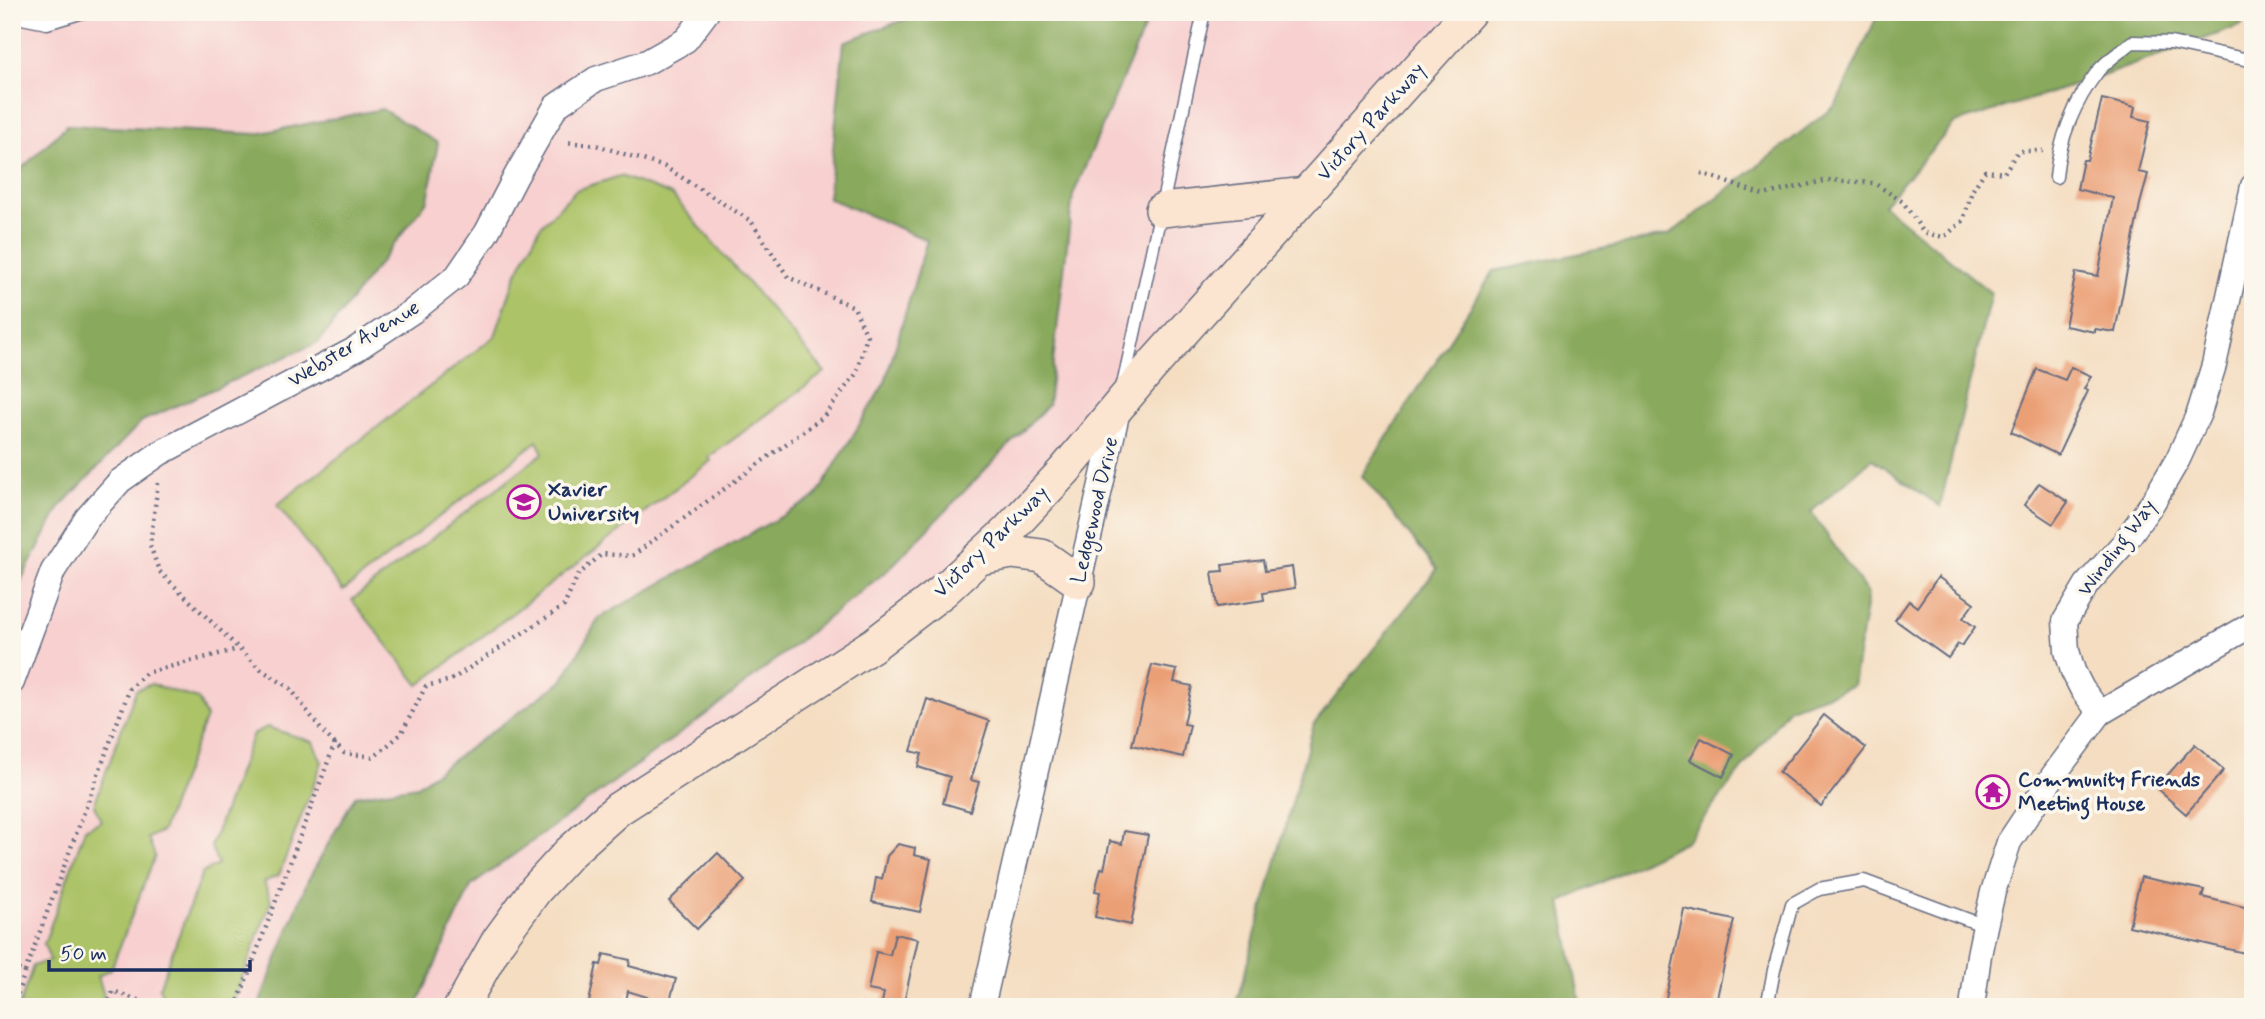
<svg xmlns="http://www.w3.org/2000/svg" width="2265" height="1019" font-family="Mynerve,sans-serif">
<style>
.built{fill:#f7d0cf}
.green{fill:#acc368;stroke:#647963;stroke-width:2}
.forest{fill:#89a95c;stroke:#526c5d;stroke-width:2}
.building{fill:#eb9f75}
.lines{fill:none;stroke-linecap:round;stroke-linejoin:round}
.lane-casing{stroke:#676c81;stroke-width:15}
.street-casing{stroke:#676c81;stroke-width:27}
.secondary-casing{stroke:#676c81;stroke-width:36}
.path{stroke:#676c81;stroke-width:4.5;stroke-dasharray:2 5;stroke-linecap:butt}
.lane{stroke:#fff;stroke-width:12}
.street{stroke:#fff;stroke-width:24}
.secondary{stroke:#fce5d0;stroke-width:33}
.labels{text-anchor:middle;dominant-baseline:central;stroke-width:7;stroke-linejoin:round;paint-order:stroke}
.street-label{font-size:21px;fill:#1b2f5e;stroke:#fbf7ec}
.poi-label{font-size:21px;font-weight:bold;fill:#1b2f5e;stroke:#fbf7ec;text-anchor:start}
</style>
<rect width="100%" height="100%" fill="#fbf7ec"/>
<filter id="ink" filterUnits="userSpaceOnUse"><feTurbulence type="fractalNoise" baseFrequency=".0143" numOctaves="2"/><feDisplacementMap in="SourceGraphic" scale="14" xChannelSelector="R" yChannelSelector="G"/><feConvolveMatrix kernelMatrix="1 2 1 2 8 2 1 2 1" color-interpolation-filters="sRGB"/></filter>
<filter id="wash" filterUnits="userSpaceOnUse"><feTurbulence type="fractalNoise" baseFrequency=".00686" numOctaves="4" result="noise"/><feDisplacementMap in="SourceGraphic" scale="28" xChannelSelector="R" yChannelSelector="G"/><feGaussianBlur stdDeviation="1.57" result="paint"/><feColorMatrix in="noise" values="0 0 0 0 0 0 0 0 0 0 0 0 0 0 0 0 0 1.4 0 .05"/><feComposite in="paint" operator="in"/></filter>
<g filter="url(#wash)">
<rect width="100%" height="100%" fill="#f4ddc1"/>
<path class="built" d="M 12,12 L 1469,12 L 1006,533 L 618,809 L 461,1007 L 12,1007 Z"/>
<g class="green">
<path d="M 620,176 L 672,195 L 825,372 L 709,457 L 711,461 L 419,685 L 352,600 L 543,453 L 537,441 L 343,591 L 277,505 L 495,336 L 516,275 L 540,227 L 576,190 Z"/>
<path d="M 151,684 L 198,699 L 206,717 L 162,831 L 148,838 L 155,856 L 111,969 L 98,976 L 104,996 L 100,1007 L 19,1007 L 33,966 L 50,960 L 44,944 L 85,829 L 101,821 L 94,805 L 136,690 Z"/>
<path d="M 267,727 L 313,742 L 322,762 L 279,875 L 264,882 L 271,901 L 231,1007 L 175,1007 L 167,1004 L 159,988 L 202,873 L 218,865 L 211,846 L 253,734 Z"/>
</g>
<g class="forest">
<path d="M 925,12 L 1151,12 L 1073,195 L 1048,405 L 889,569 L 715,708 L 471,886 L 416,1007 L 258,1007 L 307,882 L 355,796 L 417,786 L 562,681 L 599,618 L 816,497 L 885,382 L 927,240 L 828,198 L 844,42 Z"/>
<path d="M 1879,12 L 2253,12 L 2240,26 L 2097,78 L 1955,123 L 1883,205 L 1991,293 L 1940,506 L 1872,459 L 1811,512 L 1868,594 L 1853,686 L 1789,708 L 1686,841 L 1561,902 L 1581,1007 L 1235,1007 L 1314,724 L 1437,569 L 1362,476 L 1494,271 L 1669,235 L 1836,105 Z"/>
<path d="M 382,109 L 438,143 L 428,200 L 319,342 L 142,421 L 60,507 L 12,597 L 12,178 L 67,125 L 256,134 Z"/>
</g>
<g id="blocks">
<g class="building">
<path d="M 2102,99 L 2135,107 L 2133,117 L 2150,121 L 2138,172 L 2148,174 L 2140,204 L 2115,332 L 2095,329 L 2095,332 L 2065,326 L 2076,272 L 2098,276 L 2113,198 L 2077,189 L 2083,160 L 2087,160 Z"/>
<path d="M 2071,367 L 2091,376 L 2084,389 L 2088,391 L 2058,455 L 2011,432 L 2037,369 L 2065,380 Z"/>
<path d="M 2039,483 L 2068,502 L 2053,524 L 2024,505 Z"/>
<path d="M 1263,560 L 1265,571 L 1292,567 L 1295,588 L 1263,593 L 1264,600 L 1217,607 L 1212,572 L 1223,571 L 1222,565 Z"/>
<path d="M 1938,577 L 1974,603 L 1963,618 L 1975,627 L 1962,646 L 1958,644 L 1948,658 L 1895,620 L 1909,601 L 1917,607 Z"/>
<path d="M 1152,665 L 1177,670 L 1174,682 L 1192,686 L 1184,724 L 1190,725 L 1183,757 L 1132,745 Z"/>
<path d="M 927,699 L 989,721 L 971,780 L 979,782 L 970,811 L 943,803 L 950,777 L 918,767 L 922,754 L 911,751 Z"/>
<path d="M 1824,715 L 1866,748 L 1821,806 L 1779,772 Z"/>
<path d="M 1701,738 L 1734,755 L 1723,777 L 1690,760 Z"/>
<path d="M 2195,744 L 2224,770 L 2186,814 L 2156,788 Z"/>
<path d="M 1124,831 L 1148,835 L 1131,925 L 1095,917 L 1100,892 L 1095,891 L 1101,868 L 1104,869 L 1110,841 L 1122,844 Z"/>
<path d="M 898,844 L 915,848 L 914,855 L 931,859 L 920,912 L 872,902 L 876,878 L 882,879 L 887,856 Z"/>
<path d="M 718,853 L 745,881 L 697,929 L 669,901 Z"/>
<path d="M 2141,877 L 2204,890 L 2202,897 L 2253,909 L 2245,953 L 2129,926 Z"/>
<path d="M 1684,909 L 1734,920 L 1715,1007 L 1683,1007 L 1665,1003 Z"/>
<path d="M 895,934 L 918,939 L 903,1007 L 881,1007 L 884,993 L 868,990 L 876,952 L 890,955 Z"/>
<path d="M 604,954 L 630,960 L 629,966 L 676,979 L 669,1004 L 628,991 L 625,1007 L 588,1007 L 597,964 L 601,965 Z"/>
</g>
</g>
</g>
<g filter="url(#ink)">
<use href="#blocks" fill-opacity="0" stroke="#676c81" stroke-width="2"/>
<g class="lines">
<defs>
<g id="lane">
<path d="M 12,16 L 47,23 L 83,12"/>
<path d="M 2056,177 C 2059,139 2075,101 2098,71 C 2107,60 2122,51 2132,42 L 2171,43 L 2253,61"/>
<path d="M 1123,385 L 1204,12"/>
<path d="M 1767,1007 L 1774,970 L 1792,904 L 1819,889 L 1864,881 L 1985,926"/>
</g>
<g id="street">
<path d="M 12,682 L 53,571 L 87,518 L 120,481 L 160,453 L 356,349 L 413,311 L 457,276 L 487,232 L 516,176 L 556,106 L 596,79 L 647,62 L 686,40 L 707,12"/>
<path d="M 2100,713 L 2082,689 L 2073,671 L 2067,651 L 2065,621 L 2087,584 L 2124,543 L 2153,502 L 2178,459 L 2199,413 L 2214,365 L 2253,186"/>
<path d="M 982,1007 L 1118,410"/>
<path d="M 1972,1007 L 1979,955 L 1985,926 L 1993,892 L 2009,842 L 2053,776 L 2100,713 L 2253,624"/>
</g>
<g id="secondary">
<path d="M 1162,210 L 1307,194"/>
<path d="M 979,558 L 1012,552 L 1042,556 L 1079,582"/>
<path d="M 461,1007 L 498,941 L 536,889 L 570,852 L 618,809 L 873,645 L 942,592 L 1006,533 L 1065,470 L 1150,368 L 1469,12"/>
</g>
</defs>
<use href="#lane" class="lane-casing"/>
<use href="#street" class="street-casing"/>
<use href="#secondary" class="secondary-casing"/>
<g class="path">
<path d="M 1701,173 L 1763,195 L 1828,180 L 1874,183 L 1903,202 L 1924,233 L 1944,237 L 1963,221 L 1972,191 L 1985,171 L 2004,173 L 2018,151 L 2043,151"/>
<path d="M 158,483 L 150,545 L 159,571 L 260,669 L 290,688 L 323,732 L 344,753 L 374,757 L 401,734 L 426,686 L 451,680 L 564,606 L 578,575 L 602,554 L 632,556 L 823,417 L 856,374 L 867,336 L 854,307 L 788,277 L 751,221 L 665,167 L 596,145 L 565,142"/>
<path d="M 12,967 L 25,972 L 13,1007"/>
<path d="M 25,972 L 130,688 L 146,673 L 238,649"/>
<path d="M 107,1007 L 113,991 L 157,1007"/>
<path d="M 236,1007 L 335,743"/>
</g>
<use href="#lane" class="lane"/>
<use href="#street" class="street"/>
<use href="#secondary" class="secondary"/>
</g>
</g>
<defs>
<symbol id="university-ring" viewBox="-11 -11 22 22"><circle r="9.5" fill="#fbf7ec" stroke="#b5179e" stroke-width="1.5"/><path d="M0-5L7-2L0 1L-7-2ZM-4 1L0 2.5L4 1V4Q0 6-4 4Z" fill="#b5179e"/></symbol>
<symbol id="temple-ring" viewBox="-11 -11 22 22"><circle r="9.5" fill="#fbf7ec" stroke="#b5179e" stroke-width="1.5"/><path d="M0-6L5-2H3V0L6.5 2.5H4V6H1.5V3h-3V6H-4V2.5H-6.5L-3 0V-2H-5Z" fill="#b5179e"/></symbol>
</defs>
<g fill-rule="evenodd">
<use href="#university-ring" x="505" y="483" width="38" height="38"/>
<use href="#temple-ring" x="1974" y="773" width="38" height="38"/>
</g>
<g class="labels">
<g class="street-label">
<text transform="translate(1371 122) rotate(-48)">Victory Parkway</text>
<text transform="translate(354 344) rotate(-31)">Webster Avenue</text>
<text transform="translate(1095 510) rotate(-77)">Ledgewood Drive</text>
<text transform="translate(991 542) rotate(-44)">Victory Parkway</text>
<text transform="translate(2117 548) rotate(-53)">Winding Way</text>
</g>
<g class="poi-label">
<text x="548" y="490">Xavier<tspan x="548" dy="24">University</tspan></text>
<text x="2018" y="780">Community Friends<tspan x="2018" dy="24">Meeting House</tspan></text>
</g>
</g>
<rect width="2265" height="1019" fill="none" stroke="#fbf7ec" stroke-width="42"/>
<path d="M49 960v10h201v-10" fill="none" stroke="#1b2f5e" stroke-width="3.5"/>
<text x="60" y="960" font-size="21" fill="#1b2f5e" stroke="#fbf7ec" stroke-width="5" paint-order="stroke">50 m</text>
</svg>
